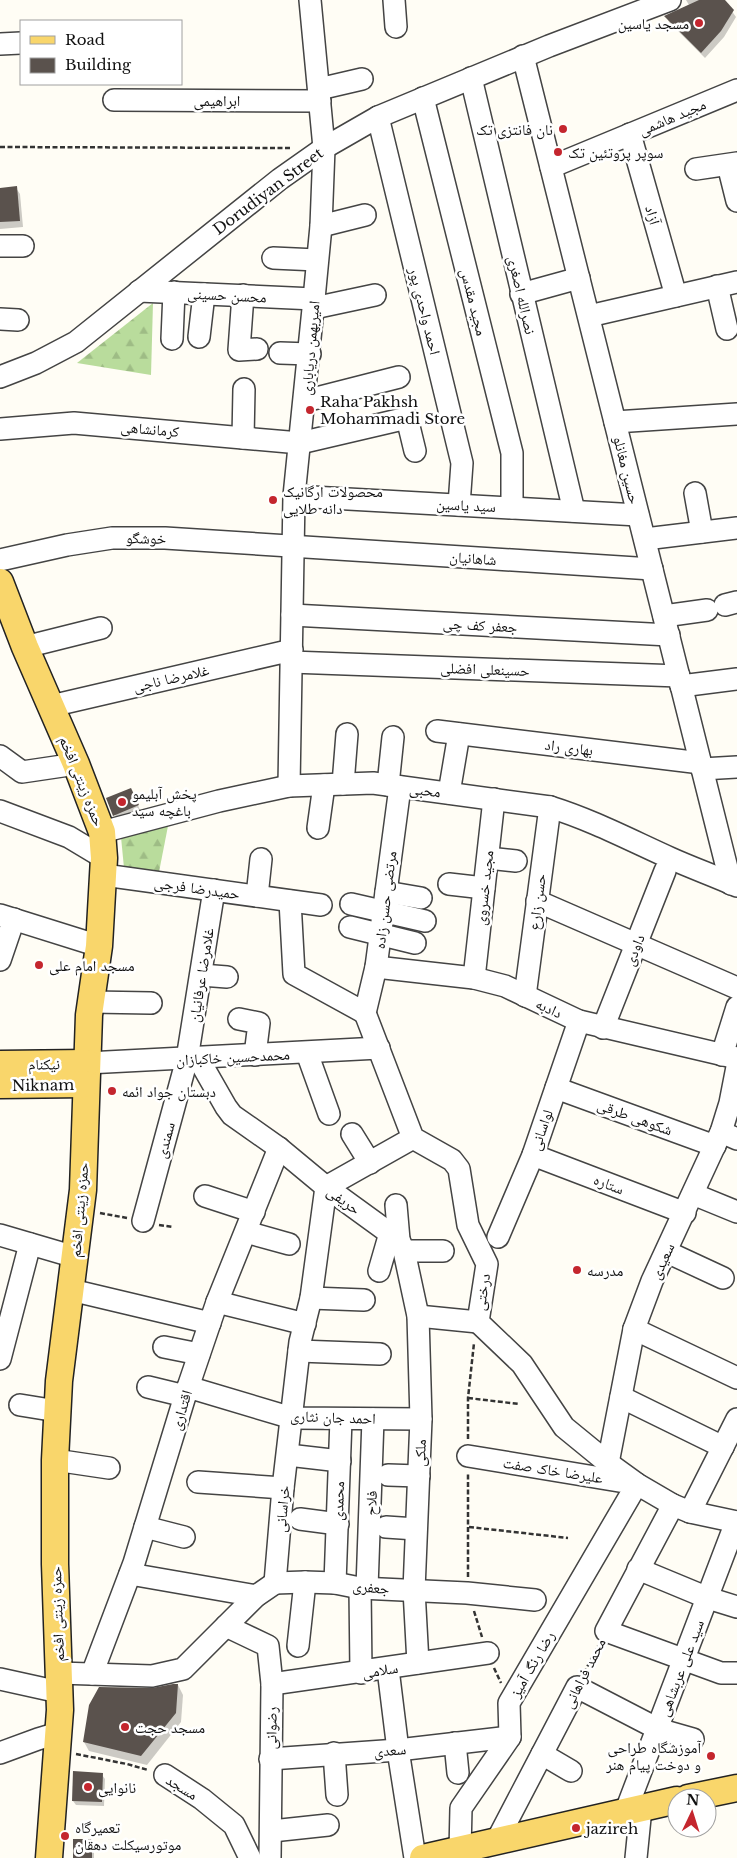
<svg xmlns="http://www.w3.org/2000/svg" width="737" height="1858" font-family="'Libre Baskerville','Noto Naskh Arabic',serif">
<style>
.forest{fill:url(#forest-firs)}
.shadow{fill:#0003}
.building{fill:#5a524d}
.lines{fill:none;stroke-linecap:round;stroke-linejoin:round}
.minor-casing{stroke:#444;stroke-width:24}
.major-casing{stroke:#222;stroke-width:29}
.path{stroke:#333;stroke-width:2.5;stroke-dasharray:5 2.5;stroke-linecap:butt}
.minor{stroke:#fff;stroke-width:21}
.major{stroke:#f9d66b;stroke-width:26}
.poi-dot{fill:#c4262e;stroke:#fff;stroke-width:2}
.labels{text-anchor:middle;dominant-baseline:central;stroke-width:5;stroke-linejoin:round;paint-order:stroke}
.poi-label{font-size:15px;fill:#111;stroke:#fff;text-anchor:start}
.street-label{font-size:15px;fill:#111;stroke:#fff}
</style>
<defs>
<pattern id="forest-firs" width="22" height="20" patternUnits="userSpaceOnUse" patternTransform="scale(1.25)"><rect width="22" height="20" fill="#b9dc9c"/><path d="M5 1l3.5 6h-7zM16 11l3.5 6h-7z" fill="#9ebc85"/></pattern>
</defs>
<rect width="100%" height="100%" fill="#fffdf5"/>
<g class="forest">
<path d="M 153,303 L 151,375 L 77,363 Z"/>
<path d="M 168,826 L 159,872 L 124,868 L 121,837 Z"/>
</g>
<g class="shadow">
<path d="M 686,0 L 724,0 L 736,17 L 724,37 L 705,58 L 669,22 L 666,16 L 689,5 Z"/>
<path d="M 16,188 L 20,194 L 23,227 L 0,229 L 0,189 Z"/>
<path d="M 133,794 L 140,810 L 117,819 L 115,815 Z"/>
<path d="M 178,1685 L 183,1695 L 181,1722 L 147,1765 L 89,1751 L 84,1742 L 152,1690 Z"/>
<path d="M 102,1775 L 105,1779 L 104,1806 L 76,1805 L 73,1801 Z"/>
<path d="M 92,1841 L 94,1845 L 94,1858 L 74,1858 Z"/>
</g>
<g class="building">
<path d="M 699,0 L 725,0 L 734,10 L 721,31 L 701,53 L 664,16 Z"/>
<path d="M 17,186 L 20,221 L 0,222 L 0,188 Z"/>
<path d="M 131,788 L 139,805 L 113,816 L 106,798 Z"/>
<path d="M 173,1684 L 178,1684 L 176,1713 L 141,1756 L 83,1742 L 89,1705 L 99,1687 L 152,1688 Z"/>
<path d="M 73,1771 L 103,1773 L 102,1802 L 72,1801 Z"/>
<rect x="73" y="1839" width="19" height="19"/>
</g>
<g class="lines">
<defs>
<g id="minor">
<path d="M 394,0 L 396,27"/>
<path d="M 0,44 L 21,43"/>
<path d="M 523,56 L 731,884"/>
<path d="M 471,78 L 574,511"/>
<path d="M 319,89 L 362,79"/>
<path d="M 423,98 L 512,453 L 512,508"/>
<path d="M 114,100 L 320,101"/>
<path d="M 378,117 L 462,463 L 459,505"/>
<path d="M 630,134 L 676,296"/>
<path d="M 728,165 L 737,201"/>
<path d="M 551,167 L 737,90"/>
<path d="M 696,169 L 737,163"/>
<path d="M 321,226 L 365,215"/>
<path d="M 0,246 L 23,246"/>
<path d="M 273,258 L 317,260"/>
<path d="M 717,286 L 727,329"/>
<path d="M 139,291 L 314,299"/>
<path d="M 521,294 L 579,278"/>
<path d="M 243,295 L 239,350 L 257,349"/>
<path d="M 314,308 L 375,295"/>
<path d="M 589,316 L 737,282"/>
<path d="M 0,319 L 18,320"/>
<path d="M 199,337 L 204,294"/>
<path d="M 172,339 L 174,292"/>
<path d="M 280,353 L 310,354"/>
<path d="M 0,377 L 36,363 L 76,342 L 280,179 L 324,148 L 378,117 L 549,46 L 670,0"/>
<path d="M 305,401 L 399,377"/>
<path d="M 615,422 L 737,414"/>
<path d="M 0,429 L 74,423 L 300,443 L 407,418 L 415,451"/>
<path d="M 243,438 L 244,389"/>
<path d="M 695,493 L 702,532"/>
<path d="M 294,496 L 638,515"/>
<path d="M 645,539 L 737,528"/>
<path d="M 0,560 L 67,545 L 112,538 L 165,538 L 652,569"/>
<path d="M 725,605 L 737,602"/>
<path d="M 292,615 L 669,635"/>
<path d="M 664,616 L 707,610"/>
<path d="M 25,647 L 101,628"/>
<path d="M 291,662 L 679,676"/>
<path d="M 681,686 L 737,679"/>
<path d="M 51,706 L 292,650"/>
<path d="M 437,731 L 701,763"/>
<path d="M 0,756 L 22,772 L 76,764"/>
<path d="M 702,769 L 737,767"/>
<path d="M 343,784 L 347,734"/>
<path d="M 388,785 L 393,737"/>
<path d="M 289,786 L 294,496 L 314,299 L 321,226 L 324,148 L 310,0"/>
<path d="M 449,793 L 459,734"/>
<path d="M 0,811 L 69,837 L 104,858"/>
<path d="M 318,828 L 324,785"/>
<path d="M 102,832 L 219,801 L 289,786 L 373,783 L 550,807 C 592,820 630,840 670,858 C 692,868 715,876 737,886"/>
<path d="M 488,858 L 516,861"/>
<path d="M 104,875 L 321,905"/>
<path d="M 449,884 L 484,888"/>
<path d="M 386,892 L 421,898"/>
<path d="M 257,896 L 261,859"/>
<path d="M 290,901 L 294,974 L 365,1013"/>
<path d="M 537,901 L 737,988"/>
<path d="M 351,904 L 425,921"/>
<path d="M 0,915 L 99,946"/>
<path d="M 350,927 L 415,943"/>
<path d="M 0,960 L 14,919"/>
<path d="M 376,967 L 474,978 L 505,986 L 579,1021 L 737,1058"/>
<path d="M 201,975 L 227,977"/>
<path d="M 474,978 L 494,799"/>
<path d="M 525,996 L 550,807"/>
<path d="M 92,1002 L 151,1003"/>
<path d="M 365,1013 L 413,1138 L 452,1160 L 459,1169 L 468,1225 L 487,1264 L 478,1322 L 522,1364 L 564,1427 L 608,1463 L 637,1484 L 673,1505 L 690,1512 L 737,1522"/>
<path d="M 365,1013 L 376,967 L 400,787"/>
<path d="M 239,1019 L 259,1023 L 255,1055"/>
<path d="M 603,1028 L 665,871"/>
<path d="M 307,1053 L 329,1114"/>
<path d="M 722,1055 L 737,1007"/>
<path d="M 198,1058 L 226,1107 L 232,1115 L 279,1148 L 326,1187 L 399,1240 L 404,1251 L 418,1316 L 421,1419 L 414,1590 L 418,1663"/>
<path d="M 87,1063 L 379,1048"/>
<path d="M 556,1088 L 715,1146"/>
<path d="M 721,1132 L 737,1139"/>
<path d="M 352,1134 L 370,1163"/>
<path d="M 533,1155 L 685,1213"/>
<path d="M 693,1194 L 737,1212"/>
<path d="M 205,1196 L 254,1212"/>
<path d="M 396,1205 L 399,1240"/>
<path d="M 143,1221 L 187,1059 L 214,890"/>
<path d="M 246,1232 L 289,1244"/>
<path d="M 0,1235 L 75,1257"/>
<path d="M 498,1237 L 533,1155 L 579,1021"/>
<path d="M 404,1251 L 443,1251"/>
<path d="M 667,1252 L 723,1278"/>
<path d="M 379,1271 L 390,1233"/>
<path d="M 71,1290 L 210,1323"/>
<path d="M 311,1298 L 364,1300"/>
<path d="M 217,1302 L 305,1324"/>
<path d="M 418,1316 L 478,1322"/>
<path d="M 634,1329 L 737,1378"/>
<path d="M 164,1347 L 199,1354"/>
<path d="M 299,1351 L 380,1354"/>
<path d="M 0,1359 L 30,1244"/>
<path d="M 148,1387 L 185,1396"/>
<path d="M 188,1387 L 292,1418 L 421,1419"/>
<path d="M 621,1397 L 723,1447"/>
<path d="M 20,1405 L 57,1411"/>
<path d="M 288,1455 L 340,1461"/>
<path d="M 55,1460 L 109,1468"/>
<path d="M 608,1463 L 634,1329 L 652,1281 L 721,1132 L 730,1103 L 737,1067"/>
<path d="M 388,1475 L 419,1476"/>
<path d="M 198,1482 L 283,1488"/>
<path d="M 673,1505 L 606,1631 L 721,1673 L 737,1673"/>
<path d="M 690,1512 L 737,1419"/>
<path d="M 300,1519 L 338,1524"/>
<path d="M 145,1527 L 184,1537"/>
<path d="M 386,1527 L 416,1529"/>
<path d="M 638,1569 L 708,1598 L 737,1607"/>
<path d="M 130,1574 L 256,1596"/>
<path d="M 275,1583 L 283,1488 L 300,1342 L 311,1298 L 326,1187 L 413,1138"/>
<path d="M 275,1583 L 305,1582 L 335,1583 L 360,1588 L 467,1593 L 535,1600"/>
<path d="M 335,1583 L 341,1419"/>
<path d="M 360,1588 L 361,1673"/>
<path d="M 367,1588 L 373,1419"/>
<path d="M 226,1626 L 268,1646 L 272,1684 L 270,1858"/>
<path d="M 298,1646 L 305,1582"/>
<path d="M 388,1669 L 398,1750 L 415,1858"/>
<path d="M 59,1673 L 152,1676 L 183,1669 L 256,1596 L 275,1583"/>
<path d="M 92,1674 L 134,1563 L 185,1396 L 217,1302 L 279,1148"/>
<path d="M 0,1679 L 59,1692"/>
<path d="M 272,1684 L 488,1653"/>
<path d="M 455,1743 L 458,1773"/>
<path d="M 0,1753 L 38,1739 L 58,1733"/>
<path d="M 334,1753 L 337,1795"/>
<path d="M 542,1754 L 571,1771"/>
<path d="M 270,1759 L 398,1750 L 510,1737"/>
<path d="M 165,1775 L 202,1799 L 234,1825 L 250,1858"/>
<path d="M 625,1813 L 736,1522"/>
<path d="M 272,1831 L 328,1825"/>
<path d="M 496,1842 L 577,1687 L 658,1729 L 693,1739"/>
<path d="M 460,1851 L 461,1808 L 510,1737 L 509,1703 L 637,1484 L 468,1456"/>
<path d="M 636,1858 L 641,1808"/>
</g>
<g id="major">
<path d="M 0,582 L 25,647 L 76,764 L 102,832 L 104,858 L 99,946 L 89,1015 L 83,1190 L 59,1381 L 55,1460 L 55,1564 L 60,1710 L 49,1858"/>
<path d="M 0,1064 L 87,1063"/>
<path d="M 0,1085 L 86,1084"/>
<path d="M 688,1798 L 737,1788"/>
<path d="M 423,1858 L 677,1800"/>
</g>
</defs>
<use href="#minor" class="minor-casing"/>
<use href="#major" class="major-casing"/>
<g class="path">
<path d="M 0,147 L 291,148"/>
<path d="M 100,1213 L 127,1218"/>
<path d="M 159,1225 L 173,1227"/>
<path d="M 468,1398 L 519,1404"/>
<path d="M 468,1439 L 468,1398 L 474,1343"/>
<path d="M 469,1527 L 568,1538"/>
<path d="M 468,1577 L 468,1472"/>
<path d="M 474,1611 L 482,1637"/>
<path d="M 494,1668 L 501,1683"/>
<path d="M 584,1673 L 598,1646"/>
<path d="M 76,1754 L 127,1764 L 148,1770"/>
</g>
<use href="#minor" class="minor"/>
<use href="#major" class="major"/>
</g>
<g class="poi-dot">
<circle cx="699" cy="23" r="5"/>
<circle cx="563" cy="129" r="5"/>
<circle cx="558" cy="152" r="5"/>
<circle cx="310" cy="410" r="5"/>
<circle cx="273" cy="500" r="5"/>
<circle cx="122" cy="802" r="5"/>
<circle cx="39" cy="965" r="5"/>
<circle cx="112" cy="1091" r="5"/>
<circle cx="577" cy="1270" r="5"/>
<circle cx="125" cy="1727" r="5"/>
<circle cx="711" cy="1756" r="5"/>
<circle cx="88" cy="1787" r="5"/>
<circle cx="576" cy="1828" r="5"/>
<circle cx="65" cy="1836" r="5"/>
</g>
<g class="labels">
<g class="poi-label">
<text x="689" y="23" text-anchor="end">مسجد یاسین</text>
<text x="553" y="129" text-anchor="end">نان فانتزی تک</text>
<text x="568" y="152">سوپر پروتئین تک</text>
<text x="320" y="401">Raha Pakhsh<tspan x="320" dy="17">Mohammadi Store</tspan></text>
<text x="283" y="491">محصولات ارگانیک<tspan x="283" dy="17">دانه طلایی</tspan></text>
<text x="132" y="793">پخش آبلیمو<tspan x="132" dy="17">باغچه سید</tspan></text>
<text x="49" y="965">مسجد امام علی</text>
<text x="122" y="1091">دبستان جواد ائمه</text>
<text x="587" y="1270">مدرسه</text>
<text x="135" y="1727">مسجد حجت</text>
<text x="701" y="1747" text-anchor="end">آموزشگاه طراحی<tspan x="701" dy="17">و دوخت پیام هنر</tspan></text>
<text x="98" y="1787">نانوایی</text>
<text x="75" y="1827">تعمیرگاه<tspan x="75" dy="17">موتورسیکلت دهقان</tspan></text>
<text x="586" y="1828">jazireh</text>
</g>
<g class="street-label">
<text x="217" y="100">ابراهیمی</text>
<text transform="translate(672 117) rotate(-23)">مجید هاشمی</text>
<text transform="translate(268 191) rotate(-37)">Dorudiyan Street</text>
<text transform="translate(653 215) rotate(74)">آزاد</text>
<text transform="translate(227 295) rotate(3)">محسن حسینی</text>
<text transform="translate(522 295) rotate(77)">نصرالله اصغری</text>
<text transform="translate(474 302) rotate(76)">مجید مقدس</text>
<text transform="translate(425 311) rotate(76)">احمد واحدی پور</text>
<text transform="translate(310 348) rotate(-85)">امیربهمن دریاباری</text>
<text transform="translate(150 429) rotate(5)">کرمانشاهی</text>
<text transform="translate(627 470) rotate(76)">حسین مغانلو</text>
<text transform="translate(466 505) rotate(3)">سید یاسین</text>
<text transform="translate(146 538) rotate(1)">خوشگو</text>
<text transform="translate(473 558) rotate(4)">شاهانیان</text>
<text transform="translate(480 625) rotate(3)">جعفر کف چی</text>
<text transform="translate(485 669) rotate(2)">حسینعلی افضلی</text>
<text transform="translate(171 678) rotate(-13)">غلامرضا ناجی</text>
<text transform="translate(569 747) rotate(7)">بهاری راد</text>
<text transform="translate(82 781) rotate(68)">حمزه زینتی افخم</text>
<text transform="translate(425 790) rotate(7)">محبی</text>
<text transform="translate(197 888) rotate(8)">حمیدرضا فرجی</text>
<text transform="translate(484 888) rotate(-84)">مجید خسروی</text>
<text transform="translate(385 900) rotate(-83)">مرتضی حسن زاده</text>
<text transform="translate(537 902) rotate(-83)">حسن زارع</text>
<text transform="translate(634 950) rotate(-69)">داودی</text>
<text transform="translate(201 975) rotate(-81)">غلامرضا عرفانیان</text>
<text transform="translate(549 1008) rotate(25)">دادبه</text>
<text transform="translate(233 1057) rotate(-3)">محمدحسین خاکبازان</text>
<text transform="translate(44 1064) rotate(-1)">نیکنام</text>
<text transform="translate(43 1085) rotate(-1)">Niknam</text>
<text transform="translate(635 1117) rotate(20)">شکوهی طرقی</text>
<text transform="translate(541 1130) rotate(-71)">لواسانی</text>
<text transform="translate(165 1140) rotate(-75)">سمندی</text>
<text transform="translate(609 1184) rotate(21)">ستاره</text>
<text transform="translate(344 1200) rotate(36)">حریفی</text>
<text transform="translate(79 1210) rotate(-85)">حمزه زینتی افخم</text>
<text transform="translate(662 1261) rotate(-65)">سعیدی</text>
<text transform="translate(482 1292) rotate(-81)">درختی</text>
<text transform="translate(181 1410) rotate(-73)">اقتداری</text>
<text transform="translate(333 1417) rotate(2)">احمد جان نثاری</text>
<text transform="translate(420 1453) rotate(-88)">ملکی</text>
<text transform="translate(553 1470) rotate(9)">علیرضا خاک صفت</text>
<text transform="translate(338 1501) rotate(-88)">محمدی</text>
<text transform="translate(371 1503) rotate(-88)">فلاح</text>
<text transform="translate(282 1509) rotate(-85)">خراسانی</text>
<text transform="translate(371 1587) rotate(5)">جعفری</text>
<text transform="translate(57 1614) rotate(-92)">حمزه زینتی افخم</text>
<text transform="translate(532 1664) rotate(-60)">رضا رنگ آمیز</text>
<text transform="translate(681 1668) rotate(-69)">سید علی عربشاهی</text>
<text transform="translate(380 1670) rotate(-9)">سلامی</text>
<text transform="translate(584 1673) rotate(-63)">محمد فراهانی</text>
<text transform="translate(271 1728) rotate(-89)">رضوانی</text>
<text transform="translate(390 1750) rotate(-5)">سعدی</text>
<text transform="translate(182 1787) rotate(32)">مسجد</text>
</g>
</g>
<rect x="20" y="20" width="162" height="65" fill="#ffffff" stroke="#a0a0a0"/>
<rect x="30" y="36" width="25" height="8" fill="#f9d66b" stroke="#a0a0a0"/>
<text x="65" y="45" font-size="15" fill="#111111">Road</text>
<rect x="30" y="58" width="25" height="15" fill="#5a524d" stroke="#a0a0a0"/>
<text x="65" y="70" font-size="15" fill="#111111">Building</text>
<g transform="translate(692 1813) rotate(4)"><circle r="24" fill="#ffffff" stroke="#a0a0a0"/>
<path d="M0-4L9 19L0 12L-9 19Z" fill="#c4262e"/>
<text y="-8" font-size="14" font-weight="bold" text-anchor="middle" fill="#111111">N</text>
</g>
</svg>
